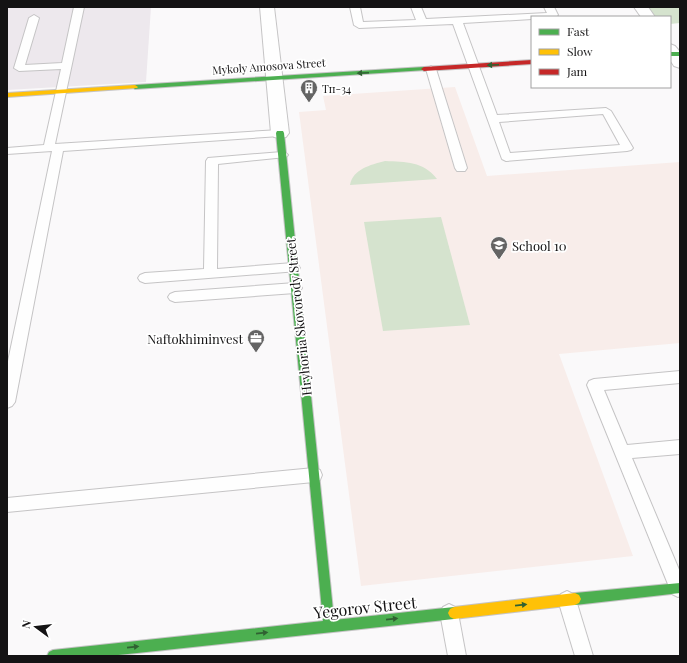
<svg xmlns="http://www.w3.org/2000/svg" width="687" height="663" font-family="'Playfair Display',serif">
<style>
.built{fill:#ede8ed}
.education{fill:#f8edea}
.green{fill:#d5e3ce}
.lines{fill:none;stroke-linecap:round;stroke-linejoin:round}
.lane-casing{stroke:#c5c4c5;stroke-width:2}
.street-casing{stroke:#c5c4c5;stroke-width:2}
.fast-casing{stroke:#c5c4c5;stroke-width:2}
.slow-casing{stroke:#c5c4c5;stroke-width:2}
.jam-casing{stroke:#c5c4c5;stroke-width:2}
.lane{fill:#fefefe;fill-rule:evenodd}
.street{fill:#fefefe;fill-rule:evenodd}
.fast{fill:#4caf50;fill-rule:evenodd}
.slow{fill:#ffc107;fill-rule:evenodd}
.jam{fill:#c62828;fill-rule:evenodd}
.oneway{fill:#306132}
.labels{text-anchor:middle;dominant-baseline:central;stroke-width:3.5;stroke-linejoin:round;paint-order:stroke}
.far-street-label{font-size:11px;fill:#141314;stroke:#fff}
.far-poi-label{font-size:11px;fill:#141314;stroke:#fff;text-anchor:start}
.poi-label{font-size:13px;fill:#141314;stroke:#fff;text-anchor:start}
.street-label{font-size:13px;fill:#141314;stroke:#fff}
.near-street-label{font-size:16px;fill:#141314;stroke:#fff}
</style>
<rect width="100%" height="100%" fill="#faf9fa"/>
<path class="built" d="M 7,7 L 151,7 L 146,82 L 7,90 Z"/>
<path class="education" d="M 455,87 L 487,176 L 680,162 L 680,343 L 559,354 L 633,556 L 361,586 L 299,112 L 326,110 L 323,96 Z"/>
<g class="green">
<path d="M 648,7 L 680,7 L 680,23 L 670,24 L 670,17 L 655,17 Z"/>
<path d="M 385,161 C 406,162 423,161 437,179 L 350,185 C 353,169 370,165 385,161 Z"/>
<path d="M 441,217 L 470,325 L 383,331 L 364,222 Z"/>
</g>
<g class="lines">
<defs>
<g id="lane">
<path d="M 74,7 L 84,7 L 55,144 L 280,130 L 286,133 L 280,136 L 63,151 L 15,402 L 12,406 L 7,408 L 7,366 L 52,151 L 7,154 L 7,148 L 44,145 L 61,69 L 19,71 L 14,68 L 29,18 L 34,15 L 39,18 L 25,65 L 62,63 Z"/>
<path d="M 350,7 L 360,7 L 363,22 L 416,20 L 411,7 L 421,7 L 426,19 L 547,13 L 544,7 L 554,7 L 558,15 L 556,17 L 532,17 L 532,19 L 463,23 L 497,115 L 606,108 L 611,111 L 633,148 L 631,150 L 627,151 L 506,161 L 502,159 L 453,24 L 359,28 L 354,25 ZM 603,114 L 620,145 L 510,153 L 499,122 Z"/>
<path d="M 431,66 L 436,69 L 467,168 L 465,171 L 457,171 L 455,168 L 426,69 Z"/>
<path d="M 282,152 L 286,153 L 288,155 L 286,157 L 218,164 L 217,269 L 293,263 L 298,265 L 300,268 L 298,271 L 145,283 L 140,281 L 138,278 L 140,275 L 145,273 L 204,269 L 206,161 L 208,158 Z"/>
<path d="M 295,283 L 300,285 L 302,288 L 300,291 L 295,293 L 175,302 L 170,300 L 168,297 L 170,294 L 175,292 Z"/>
<path d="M 680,371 L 680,383 L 604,390 L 627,445 L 680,440 L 680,454 L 632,458 L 680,572 L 680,596 L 678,597 L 672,594 L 587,385 L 589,381 L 594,379 Z"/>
<path d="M 314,468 L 320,470 L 322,475 L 320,480 L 314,482 L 7,512 L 7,498 Z"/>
<path d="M 567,591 L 573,594 L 576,600 L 593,656 L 575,656 L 558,600 L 561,594 Z"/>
<path d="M 449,604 L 455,607 L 458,613 L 466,656 L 448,656 L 440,613 L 443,607 Z"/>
</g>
<g id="street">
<path d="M 260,7 L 274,7 L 289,133 L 286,137 L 280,138 L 274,137 L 271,133 Z"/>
<path d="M 634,7 L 648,7 L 655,17 L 641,17 Z"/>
<path d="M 670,44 L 675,46 L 680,52 L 680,68 L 674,66 L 670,60 Z"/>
</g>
<g id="fast">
<rect x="670" y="52" width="10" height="4"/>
<path d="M 424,67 L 426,68 L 426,70 L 135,89 L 132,87 L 135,85 Z"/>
<path d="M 277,131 L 283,131 L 284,133 L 334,620 L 454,607 L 458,609 L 460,613 L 458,617 L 454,619 L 109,656 L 47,656 L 49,652 L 53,650 L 323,621 L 276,133 Z"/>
<path d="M 680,583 L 680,593 L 575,605 L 571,603 L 569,599 L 571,595 L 575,593 Z"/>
</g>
<g id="slow">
<path d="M 135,85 L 138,87 L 137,88 L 7,97 L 7,93 Z"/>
<path d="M 575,593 L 579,595 L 581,599 L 579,603 L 575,605 L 454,619 L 450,617 L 448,613 L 450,609 L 454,607 Z"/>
</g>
<path id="jam" d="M 532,60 L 532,64 L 424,71 L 421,69 L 424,67 Z"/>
</defs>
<use href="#lane" class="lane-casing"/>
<use href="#street" class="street-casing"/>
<use href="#fast" class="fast-casing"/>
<use href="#slow" class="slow-casing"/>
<use href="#jam" class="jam-casing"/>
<use href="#lane" class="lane"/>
<use href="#street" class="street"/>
<use href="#fast" class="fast"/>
<use href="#slow" class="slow"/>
<use href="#jam" class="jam"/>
</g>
<defs><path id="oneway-solid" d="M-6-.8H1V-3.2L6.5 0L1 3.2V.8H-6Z"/></defs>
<g class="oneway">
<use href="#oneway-solid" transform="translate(493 65) rotate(177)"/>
<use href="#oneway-solid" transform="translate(363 73) rotate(177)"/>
<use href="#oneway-solid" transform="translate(521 605) rotate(-6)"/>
<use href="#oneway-solid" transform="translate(392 619) rotate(-6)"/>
<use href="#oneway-solid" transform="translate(262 633) rotate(-6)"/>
<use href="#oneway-solid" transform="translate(133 647) rotate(-6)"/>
</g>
<defs>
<symbol id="building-pin" viewBox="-11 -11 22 30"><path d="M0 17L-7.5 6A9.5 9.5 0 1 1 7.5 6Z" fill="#646464" stroke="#fff"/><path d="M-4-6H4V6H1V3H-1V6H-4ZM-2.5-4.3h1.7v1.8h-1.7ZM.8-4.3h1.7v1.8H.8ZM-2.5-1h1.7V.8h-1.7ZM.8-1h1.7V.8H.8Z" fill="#fff"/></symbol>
<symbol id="school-pin" viewBox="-11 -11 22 30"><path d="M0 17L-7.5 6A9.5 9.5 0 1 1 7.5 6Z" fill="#646464" stroke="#fff"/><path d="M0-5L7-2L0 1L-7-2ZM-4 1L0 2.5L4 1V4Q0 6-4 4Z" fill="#fff"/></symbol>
<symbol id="office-pin" viewBox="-11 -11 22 30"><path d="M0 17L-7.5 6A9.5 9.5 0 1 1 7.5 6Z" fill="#646464" stroke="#fff"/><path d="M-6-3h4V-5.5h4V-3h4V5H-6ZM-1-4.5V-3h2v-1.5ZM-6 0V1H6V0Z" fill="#fff"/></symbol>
</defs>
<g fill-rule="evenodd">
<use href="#building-pin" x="299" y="78" width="20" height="27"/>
<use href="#school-pin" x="489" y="235" width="20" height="27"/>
<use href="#office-pin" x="246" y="328" width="20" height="27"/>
</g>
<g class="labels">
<g class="far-street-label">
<text transform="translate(269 66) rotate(-4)">Mykoly Amosova Street</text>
</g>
<g class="far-poi-label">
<text x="322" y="88">Тп-34</text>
</g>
<g class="poi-label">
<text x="512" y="245">School 10</text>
<text x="243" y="338" text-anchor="end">Naftokhiminvest</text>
</g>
<g class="street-label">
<text transform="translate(298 317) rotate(-96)">Hryhoriia Skovorody Street</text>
</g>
<g class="near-street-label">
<text transform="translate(365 607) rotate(-6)">Yegorov Street</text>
</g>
</g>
<rect width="687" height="663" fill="none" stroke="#141314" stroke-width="16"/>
<rect x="531" y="16" width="140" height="72" fill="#ffffff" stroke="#a1a1a1"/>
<rect x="539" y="29" width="20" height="6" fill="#4caf50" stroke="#a1a1a1"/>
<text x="567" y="36" font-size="12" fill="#141314">Fast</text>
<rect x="539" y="49" width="20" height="6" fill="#ffc107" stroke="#a1a1a1"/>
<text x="567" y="56" font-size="12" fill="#141314">Slow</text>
<rect x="539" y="69" width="20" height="6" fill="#c62828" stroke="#a1a1a1"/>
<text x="567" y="76" font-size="12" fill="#141314">Jam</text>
<g transform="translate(36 627) rotate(285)" stroke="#ffffff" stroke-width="3" paint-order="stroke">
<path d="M0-3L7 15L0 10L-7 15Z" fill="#141314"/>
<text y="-6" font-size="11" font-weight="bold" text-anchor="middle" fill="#141314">N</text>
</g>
</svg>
